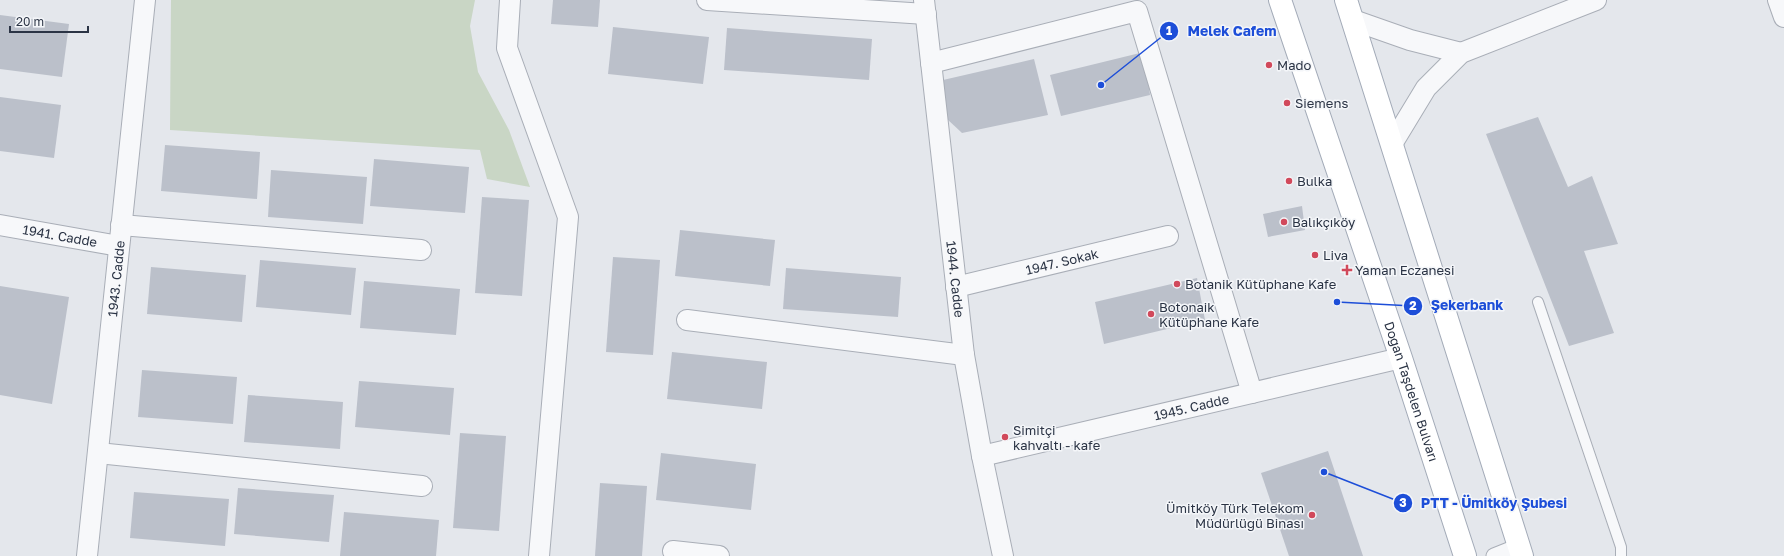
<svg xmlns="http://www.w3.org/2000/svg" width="1784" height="556" font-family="'Golos Text',sans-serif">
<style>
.green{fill:#c9d6c5}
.building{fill:#bbc0ca}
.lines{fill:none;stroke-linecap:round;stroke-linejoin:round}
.service-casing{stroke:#a9aeb7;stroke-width:12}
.pedestrian-casing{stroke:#a9aeb7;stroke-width:17}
.minor-casing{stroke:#a9aeb7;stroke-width:22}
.primary-casing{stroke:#a3abb8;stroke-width:24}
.service{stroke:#f7f8fa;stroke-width:10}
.pedestrian{stroke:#f7f8fa;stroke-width:15}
.minor{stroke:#f7f8fa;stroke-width:20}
.primary{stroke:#fff;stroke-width:22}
.poi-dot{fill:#d1495b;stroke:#f4f6f9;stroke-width:1.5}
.labels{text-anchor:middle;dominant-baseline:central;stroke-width:3;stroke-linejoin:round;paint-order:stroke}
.poi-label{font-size:13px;fill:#2b3445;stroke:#f4f6f9;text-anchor:start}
.street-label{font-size:13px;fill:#2b3445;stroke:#f4f6f9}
.leader{fill:none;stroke:#1d4ed8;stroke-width:1.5}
.callout-dot{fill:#1d4ed8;stroke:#f4f6f9;stroke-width:1.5}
.mark-label{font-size:12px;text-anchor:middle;font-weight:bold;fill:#fff}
.callout-label{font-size:14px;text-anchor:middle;font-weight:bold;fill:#1d4ed8;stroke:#f4f6f9;stroke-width:3;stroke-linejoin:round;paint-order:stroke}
</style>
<rect width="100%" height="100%" fill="#e4e7ec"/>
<path class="green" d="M 171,0 L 475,0 L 470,26 L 478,72 L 509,130 L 530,187 L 487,179 L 480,150 L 170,130 Z"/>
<g class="building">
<path d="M 553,0 L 600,0 L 598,27 L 551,24 Z"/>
<path d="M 0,15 L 69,24 L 62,77 L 0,69 Z"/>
<path d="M 613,27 L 709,37 L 703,84 L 608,74 Z"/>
<path d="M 727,28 L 872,39 L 869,80 L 724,70 Z"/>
<path d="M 1144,52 L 1150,95 L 1061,116 L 1050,75 Z"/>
<path d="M 1034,59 L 1048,115 L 962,133 L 946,118 L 943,80 Z"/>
<path d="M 0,97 L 61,105 L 54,158 L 0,151 Z"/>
<path d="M 1538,117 L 1568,187 L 1592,176 L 1618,244 L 1584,251 L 1614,333 L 1569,346 L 1486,134 Z"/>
<path d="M 165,145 L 260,152 L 257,199 L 161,191 Z"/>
<path d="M 374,159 L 469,167 L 465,213 L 370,206 Z"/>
<path d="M 271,170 L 367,177 L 363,224 L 268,217 Z"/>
<path d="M 482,197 L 529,200 L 522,296 L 475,293 Z"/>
<path d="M 1302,206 L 1305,230 L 1268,237 L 1263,214 Z"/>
<path d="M 680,230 L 775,240 L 770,286 L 675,276 Z"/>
<path d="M 613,257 L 660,260 L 653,355 L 606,352 Z"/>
<path d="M 260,260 L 356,268 L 351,315 L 256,307 Z"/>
<path d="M 151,267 L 246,275 L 242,322 L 147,314 Z"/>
<path d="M 786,268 L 901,277 L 898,317 L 783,309 Z"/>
<path d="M 1197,278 L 1205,320 L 1104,344 L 1095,302 Z"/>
<path d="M 364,281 L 460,289 L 456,335 L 360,328 Z"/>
<path d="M 0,286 L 69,297 L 52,404 L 0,395 Z"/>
<path d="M 672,352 L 767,362 L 762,409 L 667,399 Z"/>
<path d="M 142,370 L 237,377 L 233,424 L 138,417 Z"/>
<path d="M 359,381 L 454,388 L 450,435 L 355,427 Z"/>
<path d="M 248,395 L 343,402 L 340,449 L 244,442 Z"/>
<path d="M 460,433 L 506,436 L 499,531 L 453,528 Z"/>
<path d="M 1328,451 L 1363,556 L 1289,556 L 1261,473 Z"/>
<path d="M 661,453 L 756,464 L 751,510 L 656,500 Z"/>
<path d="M 600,483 L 647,486 L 642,556 L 595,556 Z"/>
<path d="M 238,488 L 334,495 L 329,542 L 234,534 Z"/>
<path d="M 134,492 L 229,499 L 225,546 L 130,538 Z"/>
<path d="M 344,512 L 439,520 L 436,556 L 340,556 Z"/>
</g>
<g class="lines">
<defs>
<path id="service" d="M 1538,302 L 1621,547 L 1621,556"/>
<path id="pedestrian" d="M 1494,556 L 1519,546"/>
<g id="minor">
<path d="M 510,0 L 507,48 L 568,217 L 539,556"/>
<path d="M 707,0 L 926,14"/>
<path id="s1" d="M 924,0 L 964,355 L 982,456 L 1003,556"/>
<path d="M 1778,0 L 1784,17"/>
<path d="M 1353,20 L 1410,40 L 1461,53"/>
<path d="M 931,63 L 1137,11 L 1252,393"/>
<path d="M 1392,144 L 1426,88 L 1461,53 L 1596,0"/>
<path id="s2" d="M 0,225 L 119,246"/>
<path d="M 121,225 L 421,250"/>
<path id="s3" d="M 956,287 L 1168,236"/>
<path d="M 687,320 L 964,355"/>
<path d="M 98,453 L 422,486"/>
<path id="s4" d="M 982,456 L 1401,358"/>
<path d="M 673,551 L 719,556"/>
<path id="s5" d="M 87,556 L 145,0"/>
</g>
<g id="primary">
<path id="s6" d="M 1280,0 L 1401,358 L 1465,556"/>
<path d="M 1346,0 L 1522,556"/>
</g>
</defs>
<use href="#service" class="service-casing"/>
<use href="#pedestrian" class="pedestrian-casing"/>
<use href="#minor" class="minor-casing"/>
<use href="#primary" class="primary-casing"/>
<use href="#service" class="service"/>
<use href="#pedestrian" class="pedestrian"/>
<use href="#minor" class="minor"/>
<use href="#primary" class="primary"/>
</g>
<g class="poi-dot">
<circle cx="1269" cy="65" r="4"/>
<circle cx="1287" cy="103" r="4"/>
<circle cx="1289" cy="181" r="4"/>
<circle cx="1284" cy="222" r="4"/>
<circle cx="1315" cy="255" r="4"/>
<path d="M1345 264h4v4h4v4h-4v4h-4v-4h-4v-4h4z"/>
<circle cx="1177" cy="284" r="4"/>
<circle cx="1151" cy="314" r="4"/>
<circle cx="1005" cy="437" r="4"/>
<circle cx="1312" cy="515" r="4"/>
</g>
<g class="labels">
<g class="poi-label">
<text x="1277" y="65">Mado</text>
<text x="1295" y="103">Siemens</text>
<text x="1297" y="181">Bulka</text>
<text x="1292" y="222">Balıkçıköy</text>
<text x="1323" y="255">Liva</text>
<text x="1355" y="270">Yaman Eczanesi</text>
<text x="1185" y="284">Botanik Kütüphane Kafe</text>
<text x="1159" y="307">Botonaik<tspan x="1159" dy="15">Kütüphane Kafe</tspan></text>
<text x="1013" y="430">Simitçi<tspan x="1013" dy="15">kahvaltı - kafe</tspan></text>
<text x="1304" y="508" text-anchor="end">Ümitköy Türk Telekom<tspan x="1304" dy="15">Müdürlüğü Binası</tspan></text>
</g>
<g class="street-label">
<text stroke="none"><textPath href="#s2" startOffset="61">1941. Cadde</textPath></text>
<text stroke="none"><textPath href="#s3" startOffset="109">1947. Sokak</textPath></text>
<text stroke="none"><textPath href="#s5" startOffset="279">1943. Cadde</textPath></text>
<text stroke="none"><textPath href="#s1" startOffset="281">1944. Cadde</textPath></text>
<text stroke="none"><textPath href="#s6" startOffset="413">Doğan Taşdelen Bulvarı</textPath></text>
<text stroke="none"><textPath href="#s4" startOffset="215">1945. Cadde</textPath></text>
</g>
</g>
<path class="leader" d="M1101 85L1169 31M1337 302L1413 306M1324 472L1403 503"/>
<g class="callout-dot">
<circle cx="1101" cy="85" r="4"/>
<circle cx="1337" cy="302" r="4"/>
<circle cx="1324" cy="472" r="4"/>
<circle cx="1169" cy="31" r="10"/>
<circle cx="1413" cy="306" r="10"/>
<circle cx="1403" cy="503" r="10"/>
</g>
<g class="mark-label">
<text x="1169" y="35">1</text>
<text x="1413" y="310">2</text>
<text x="1403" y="507">3</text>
</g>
<g class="callout-label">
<text x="1232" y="36">Melek Cafem</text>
<text x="1467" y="310">Şekerbank</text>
<text x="1494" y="508">PTT - Ümitköy Şubesi</text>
</g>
<path d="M10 26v6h78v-6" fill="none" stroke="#2b3445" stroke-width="2"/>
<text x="16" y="26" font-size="12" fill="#2b3445" stroke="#f4f6f9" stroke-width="3" paint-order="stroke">20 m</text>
</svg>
